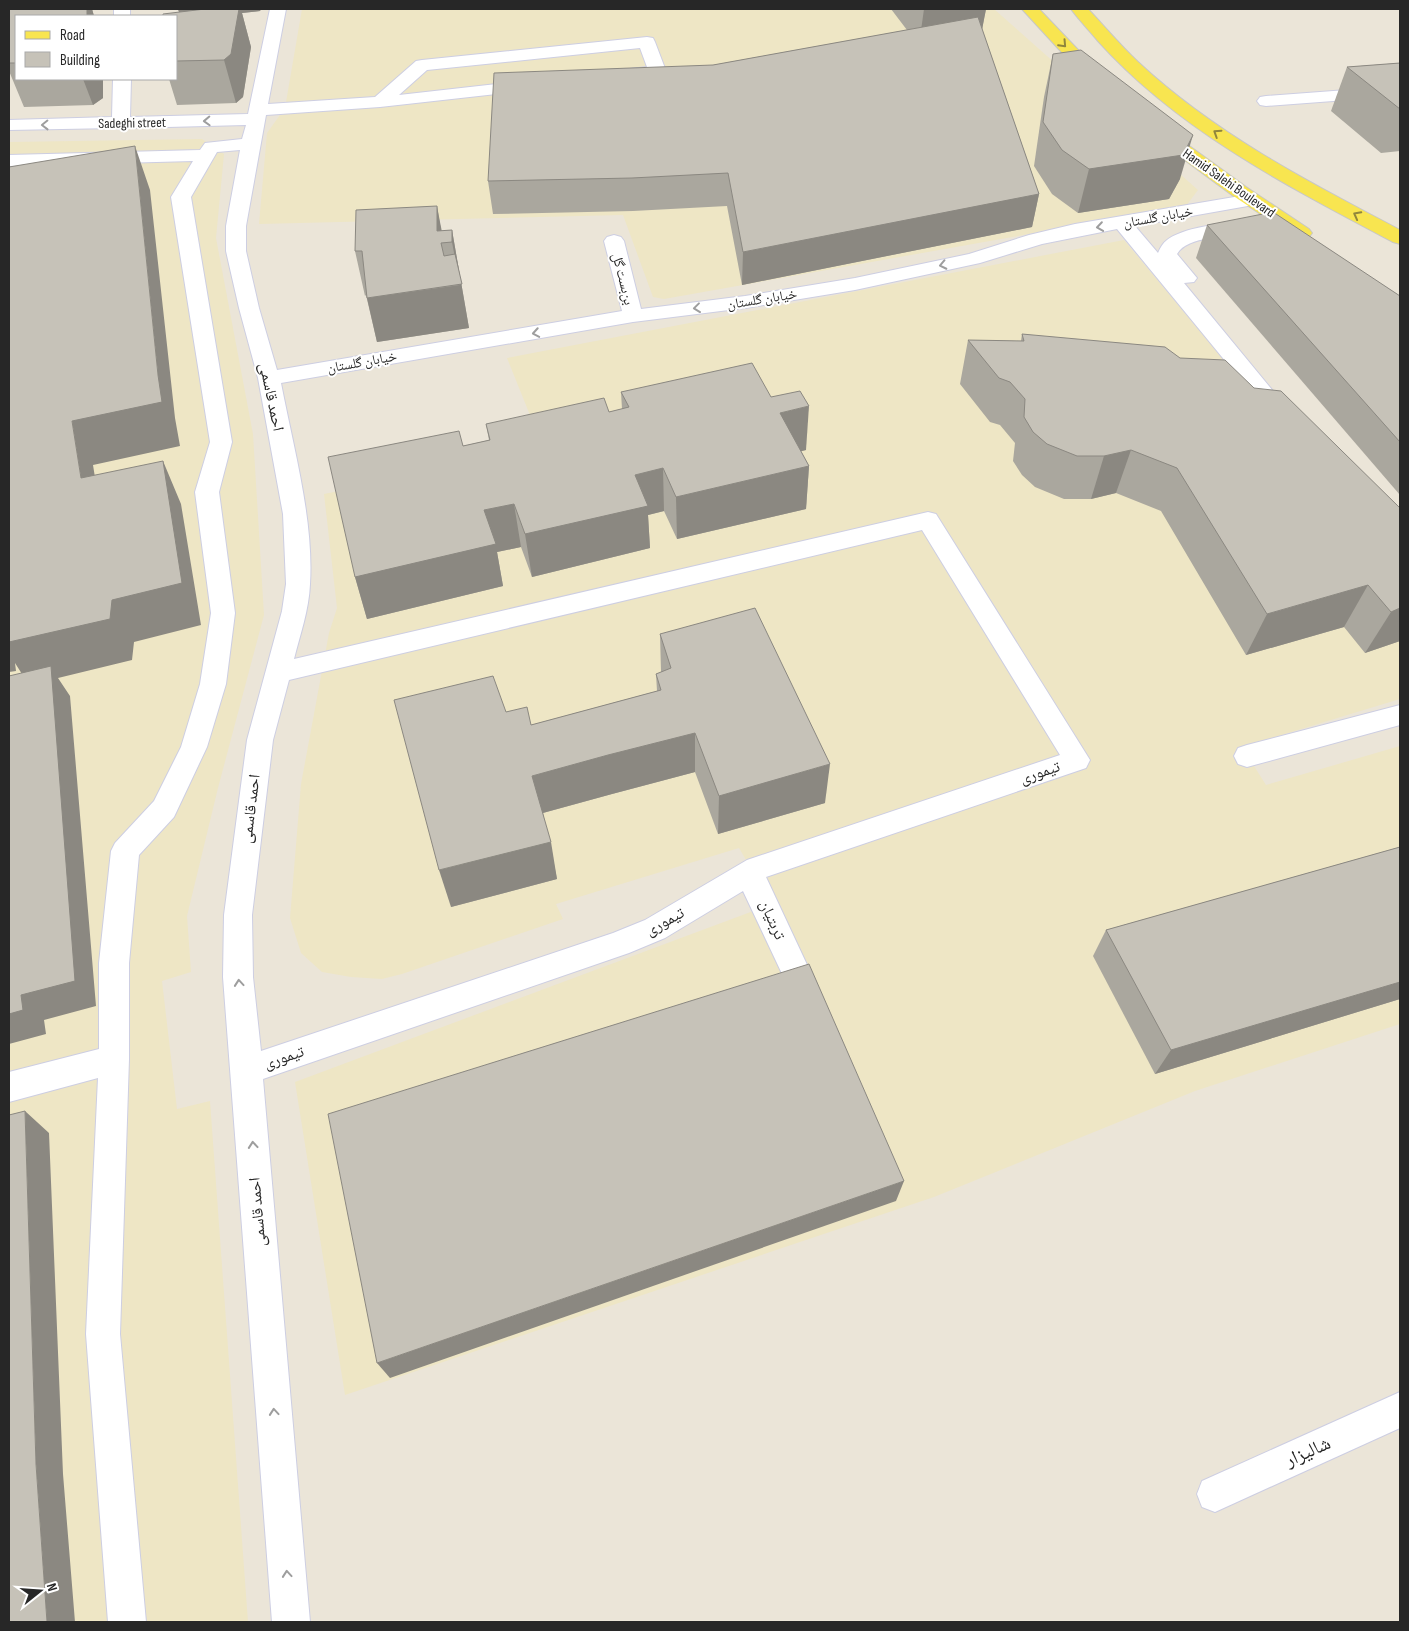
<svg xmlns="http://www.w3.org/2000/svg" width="1409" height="1631" font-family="'Sofia Sans Condensed','Noto Naskh Arabic',sans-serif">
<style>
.education{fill:#eee6c5}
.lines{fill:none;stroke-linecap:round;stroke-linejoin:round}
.minor-casing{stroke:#cdcee2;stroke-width:2}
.major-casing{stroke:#c7c7c7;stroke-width:2}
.minor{fill:#fff;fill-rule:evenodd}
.major{fill:#f8e550;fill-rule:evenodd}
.wall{fill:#aaa79e}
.shaded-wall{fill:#8b8881}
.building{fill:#c6c2b8;stroke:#8b8881}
.oneway{stroke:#90863c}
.oneway2{stroke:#9e9e9e}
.labels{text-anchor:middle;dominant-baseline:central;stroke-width:4;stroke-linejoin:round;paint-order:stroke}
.far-street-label{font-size:14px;fill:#272727;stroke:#fff}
.street-label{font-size:16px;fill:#272727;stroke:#fff}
.near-street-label{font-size:19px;fill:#272727;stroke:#fff}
</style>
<rect width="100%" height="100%" fill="#ebe5d8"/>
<g class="education">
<path d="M 302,9 L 994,9 L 1198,190 L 1186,206 L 664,299 L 653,297 L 623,215 L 259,224 L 267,133 L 285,108 Z"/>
<path d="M 202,139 L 224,154 L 216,238 L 253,434 L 264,615 L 218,788 L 187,916 L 191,972 L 162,981 L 177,1109 L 210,1101 L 248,1622 L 9,1622 L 9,142 Z"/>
<path d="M 1124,240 L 1400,570 L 1400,699 L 1242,747 L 1266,785 L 1400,746 L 1400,1024 L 1195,1091 L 934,1197 L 345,1395 L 295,1082 L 772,904 L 739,848 L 556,904 L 563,919 L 402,974 L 382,979 L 351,977 L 322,972 L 301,953 L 290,918 L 301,784 L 329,633 L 337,608 L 324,494 L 544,450 L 507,358 Z"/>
</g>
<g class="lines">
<defs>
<g id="minor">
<rect x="114" y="9" width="16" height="7"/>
<path d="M 270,9 L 286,9 L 268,104 L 375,97 L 416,61 L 422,60 L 647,37 L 653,38 L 655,42 L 666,71 L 663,75 L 657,76 L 380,107 L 266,115 L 246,226 L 246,251 L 259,308 L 277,370 L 622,311 L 604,241 L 607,237 L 614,235 L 621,237 L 624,241 L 641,309 L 745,296 L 855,278 L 969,254 L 1029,235 L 1075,224 L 1252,194 L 1259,196 L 1262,200 L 1259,204 L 1135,226 L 1158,253 C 1160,248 1163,243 1167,240 C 1182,228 1229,220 1247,225 L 1250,229 L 1247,233 C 1228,238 1188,235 1177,254 L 1197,278 L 1194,282 L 1184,283 L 1296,419 L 1293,424 L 1285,426 L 1277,424 L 1117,229 L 1042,244 L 980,263 L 855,290 L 745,308 L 633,322 L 281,383 C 293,446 314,520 310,584 C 309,610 300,635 294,659 L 928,512 L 936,514 L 1090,760 L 1086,768 L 766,877 L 809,969 L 804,978 L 794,982 L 784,978 L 743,891 L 665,938 L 629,953 L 263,1079 L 310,1622 L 272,1622 L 223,977 L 224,915 L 247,740 L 282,611 L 286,584 L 283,514 L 258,378 L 239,308 L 226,251 L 226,226 L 240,150 L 217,152 L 191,197 L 232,442 L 219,492 L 235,613 L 226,684 L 207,747 L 174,817 L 139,855 L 129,963 L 129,1059 L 120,1334 L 146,1622 L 108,1622 L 86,1334 L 98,1078 L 9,1102 L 9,1072 L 99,1049 L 99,963 L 111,851 L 115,843 L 154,801 L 181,747 L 200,684 L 211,613 L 195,492 L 210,442 L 171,197 L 193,161 L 9,166 L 9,155 L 200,150 L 205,143 L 242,139 L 246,125 L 128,128 L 121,129 L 115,128 L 9,130 L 9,120 L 112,117 L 113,79 L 131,79 L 130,117 L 248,114 ZM 640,48 L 647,67 L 399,95 L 427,70 ZM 922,530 L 1060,755 L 747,860 L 645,920 L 613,933 L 261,1051 L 253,977 L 252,915 L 273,740 L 289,680 Z"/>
<path d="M 1400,86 L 1400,96 L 1266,106 L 1260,105 L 1257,101 L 1260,97 L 1266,96 Z"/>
<path d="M 1400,705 L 1400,725 L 1247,767 L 1238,764 L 1234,756 L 1238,748 L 1247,745 Z"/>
<path d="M 1400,1392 L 1400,1428 L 1215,1512 L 1202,1507 L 1197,1494 L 1202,1481 Z"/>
</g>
<g id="major">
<path d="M 1022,9 L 1039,9 L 1102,75 L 1105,79 L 1102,83 L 1096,84 L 1090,83 Z"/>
<path d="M 1071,9 L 1088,9 C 1104,26 1120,45 1138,62 C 1214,133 1308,182 1400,230 L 1400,244 L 1393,242 C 1289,187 1178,130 1098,41 C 1089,30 1079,20 1071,9 Z"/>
<path d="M 1157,126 L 1163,127 L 1246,187 L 1309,229 L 1312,233 L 1309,237 L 1302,239 L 1295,237 L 1232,195 L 1151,135 L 1148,131 L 1151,127 Z"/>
</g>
</defs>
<use href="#minor" class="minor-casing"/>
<use href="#major" class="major-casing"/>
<use href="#minor" class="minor"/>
<use href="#major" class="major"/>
</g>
<g class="wall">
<path d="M 9,9 L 92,9 L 94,16 L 16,16 L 16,79 L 103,79 L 103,98 L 93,105 L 24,107 L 9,71 Z"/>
<path d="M 178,9 L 261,9 L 260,11 L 242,13 L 251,47 L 243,97 L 236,103 L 177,105 L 169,79 L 176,79 L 176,16 L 179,12 Z"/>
<path d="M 891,9 L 986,9 L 982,29 L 1039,194 L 1032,227 L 742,285 L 727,206 L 633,211 L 493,214 L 488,181 L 713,65 L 907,30 Z"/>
<path d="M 1053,54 L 1180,179 L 1169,199 L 1078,213 L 1052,194 L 1034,166 L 1044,97 Z"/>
<path d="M 1400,63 L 1400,151 L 1381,153 L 1331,111 L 1347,67 Z"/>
<path d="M 437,206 L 441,231 L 452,230 L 469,328 L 377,342 L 366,295 L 365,296 L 355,251 Z"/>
<path d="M 1207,225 L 1400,296 L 1400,495 L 1196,258 Z"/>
<path d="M 1022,334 L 1180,358 L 1254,388 L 1400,508 L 1400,641 L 1365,653 L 1344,627 L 1246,655 L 1161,511 L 1116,493 L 1091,499 L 1064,499 L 1035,487 L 1022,475 L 1013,461 L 1015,443 L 1000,425 L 990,422 L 960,384 L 968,340 L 1021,341 Z"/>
<path d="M 621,392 L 771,397 L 806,450 L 801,451 L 809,466 L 806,509 L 677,539 L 664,511 L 648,515 L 650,548 L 532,577 L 521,547 L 497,552 L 503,586 L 367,619 L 355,577 L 463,446 L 489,440 L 486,424 L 609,412 L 622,409 Z"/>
<path d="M 660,634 L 825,803 L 718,834 L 695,772 L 612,794 L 543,813 L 557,879 L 451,907 L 506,712 L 531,725 L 657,691 L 656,674 L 661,672 Z"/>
<path d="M 1400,847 L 1400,999 L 1155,1074 L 1093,956 L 1106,930 Z"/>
</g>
<g class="shaded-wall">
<path d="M 87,9 L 92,9 L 94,16 L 87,16 Z"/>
<path d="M 178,9 L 261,9 L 260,11 L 242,13 L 251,47 L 243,97 L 236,103 L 224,60 L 182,21 Z"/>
<path d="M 924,9 L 986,9 L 981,35 L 919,45 Z"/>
<path d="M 83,79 L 103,79 L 103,98 L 93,105 Z"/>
<path d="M 1193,135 L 1180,179 L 1169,199 L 1078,213 L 1089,169 Z"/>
<path d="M 135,146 L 150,190 L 175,418 L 180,446 L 93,465 L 102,521 L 81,478 L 72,421 L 158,375 Z"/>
<path d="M 1039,194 L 1032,227 L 742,285 L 743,252 Z"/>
<path d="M 437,206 L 444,243 L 437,231 Z"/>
<path d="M 452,230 L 469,328 L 377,342 L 367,298 L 460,285 L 452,242 Z"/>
<path d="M 809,406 L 806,450 L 777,457 L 780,413 Z"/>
<path d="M 1131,450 L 1116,493 L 1091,499 L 1104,456 Z"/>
<path d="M 163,461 L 181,504 L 201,625 L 134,642 L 132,660 L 58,678 L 70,696 L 96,1006 L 44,1020 L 46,1034 L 9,1044 L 9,1014 L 21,995 L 29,685 L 15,663 L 16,671 L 9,672 L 9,611 L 112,600 Z"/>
<path d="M 809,466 L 806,509 L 677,539 L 676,497 Z"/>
<path d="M 663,468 L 664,511 L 648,515 L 650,548 L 532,577 L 525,534 L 635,475 Z"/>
<path d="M 514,504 L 521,547 L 497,552 L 503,586 L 367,619 L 355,577 L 484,510 Z"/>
<path d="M 1368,585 L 1344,627 L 1246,655 L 1267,614 Z"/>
<path d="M 1400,608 L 1400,641 L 1365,653 L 1391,612 Z"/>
<path d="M 695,733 L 695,772 L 612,794 L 539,814 L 532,776 L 608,755 Z"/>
<path d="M 830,764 L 825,803 L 718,834 L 719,796 Z"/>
<path d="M 551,842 L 557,879 L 451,907 L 439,870 Z"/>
<path d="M 1400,982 L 1400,999 L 1155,1074 L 1171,1050 Z"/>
<path d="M 25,1111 L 49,1133 L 63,1474 L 75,1622 L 47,1622 L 36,1464 Z"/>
<path d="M 904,1181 L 896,1201 L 390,1378 L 377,1363 Z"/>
</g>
<g class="building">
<path d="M 9,9 L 87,9 L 87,16 L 16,16 L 16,63 L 9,63 Z"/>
<path d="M 205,9 L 239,9 L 231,54 L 224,60 L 176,61 L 176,16 L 163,16 L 163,14 Z"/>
<path d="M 978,17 L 1039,194 L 743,252 L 728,173 L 632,178 L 488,181 L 494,73 L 713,65 Z"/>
<path d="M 1081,50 L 1193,135 L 1183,155 L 1089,169 L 1062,150 L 1043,122 L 1053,54 Z"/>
<path d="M 1400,63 L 1400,109 L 1347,67 Z"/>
<path d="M 135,146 L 158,375 L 162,402 L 72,421 L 81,478 L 163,461 L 182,583 L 112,600 L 110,619 L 9,642 L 9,167 Z"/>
<path d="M 437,206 L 437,231 L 452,230 L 452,242 L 441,243 L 444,256 L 455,254 L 462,284 L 367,298 L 362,251 L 355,251 L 356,210 Z"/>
<path d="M 1273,212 L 1400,296 L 1400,442 L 1207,225 Z"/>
<path d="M 1022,334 L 1165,347 L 1180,358 L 1225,360 L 1254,388 L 1281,391 L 1400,508 L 1400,608 L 1391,612 L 1368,585 L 1267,614 L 1177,468 L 1131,450 L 1104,456 L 1077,456 L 1047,444 L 1033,432 L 1024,417 L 1025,399 L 1010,382 L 999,378 L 968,340 L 1024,341 Z"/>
<path d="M 752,363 L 771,397 L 800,391 L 809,406 L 780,413 L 809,466 L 676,497 L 663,468 L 635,475 L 648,506 L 525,534 L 514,504 L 484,510 L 496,544 L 355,577 L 328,457 L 459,431 L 463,446 L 490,440 L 486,424 L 604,398 L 609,412 L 629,407 L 621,392 Z"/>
<path d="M 755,608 L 830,764 L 719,796 L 695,733 L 608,755 L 532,776 L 551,842 L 439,870 L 394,700 L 493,676 L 506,712 L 527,707 L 531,725 L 661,690 L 656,674 L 671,668 L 660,634 Z"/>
<path d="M 51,666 L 75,981 L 21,995 L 23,1010 L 9,1014 L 9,676 Z"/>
<path d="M 1400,847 L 1400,982 L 1171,1050 L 1106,930 Z"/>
<path d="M 809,964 L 904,1181 L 377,1363 L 328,1114 Z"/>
<path d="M 25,1111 L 36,1464 L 47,1622 L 9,1622 L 9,1115 Z"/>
</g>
<defs><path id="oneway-chevron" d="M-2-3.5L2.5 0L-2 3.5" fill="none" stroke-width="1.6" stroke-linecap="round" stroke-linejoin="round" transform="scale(1.25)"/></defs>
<g class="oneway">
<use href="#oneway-chevron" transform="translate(1063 44) rotate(47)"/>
<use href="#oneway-chevron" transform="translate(1217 133) rotate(-147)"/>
<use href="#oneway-chevron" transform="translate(1357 215) rotate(-152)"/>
</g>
<g class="oneway2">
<use href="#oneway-chevron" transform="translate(207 121) rotate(178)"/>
<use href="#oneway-chevron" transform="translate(45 125) rotate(179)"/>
<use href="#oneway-chevron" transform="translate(1100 227) rotate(172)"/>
<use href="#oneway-chevron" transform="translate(943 265) rotate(168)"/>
<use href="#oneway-chevron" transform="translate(697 308) rotate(173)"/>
<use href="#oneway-chevron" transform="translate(536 333) rotate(170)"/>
<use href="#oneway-chevron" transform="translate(239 983) rotate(-95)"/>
<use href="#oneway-chevron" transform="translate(253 1145) rotate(-95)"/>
<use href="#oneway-chevron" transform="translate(274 1412) rotate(-95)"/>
<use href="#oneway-chevron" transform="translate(287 1574) rotate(-95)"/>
</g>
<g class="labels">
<g class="far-street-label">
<text transform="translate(132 123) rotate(-1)">Sadeghi street</text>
<text transform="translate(1229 183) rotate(35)">Hamid Salehi Boulevard</text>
<text transform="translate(1158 217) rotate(-10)">خیابان گلستان</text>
<text transform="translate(623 279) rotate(76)">بن‌‌بست گل</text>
<text transform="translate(762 299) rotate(-9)">خیابان گلستان</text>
<text transform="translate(362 362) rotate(-10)">خیابان گلستان</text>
</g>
<g class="street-label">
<text transform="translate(271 397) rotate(78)">احمد قاسمی</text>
<text transform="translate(1040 773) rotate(-19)">تیموری</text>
<text transform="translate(251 809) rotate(-83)">احمد قاسمی</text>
<text transform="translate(772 920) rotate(66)">تربتیان</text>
<text transform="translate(665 922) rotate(-29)">تیموری</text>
<text transform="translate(284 1058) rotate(-19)">تیموری</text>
<text transform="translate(258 1212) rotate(-95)">احمد قاسمی</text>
</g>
<g class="near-street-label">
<text transform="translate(1308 1452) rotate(-24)">شالیزار</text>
</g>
</g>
<rect width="1409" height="1631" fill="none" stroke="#272727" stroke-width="20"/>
<rect x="15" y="15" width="162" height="65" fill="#ffffff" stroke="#a9a9a9"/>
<rect x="25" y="31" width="25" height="8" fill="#f8e550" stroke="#a9a9a9"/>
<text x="60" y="40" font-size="15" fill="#272727">Road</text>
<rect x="25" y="52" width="25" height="15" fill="#c6c2b8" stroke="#a9a9a9"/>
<text x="60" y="65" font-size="15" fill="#272727">Building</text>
<g transform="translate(40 1591) rotate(73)" stroke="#ffffff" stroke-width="4" paint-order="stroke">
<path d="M0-4L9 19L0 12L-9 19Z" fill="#272727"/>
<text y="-8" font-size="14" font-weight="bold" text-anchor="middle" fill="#272727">N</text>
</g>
</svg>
